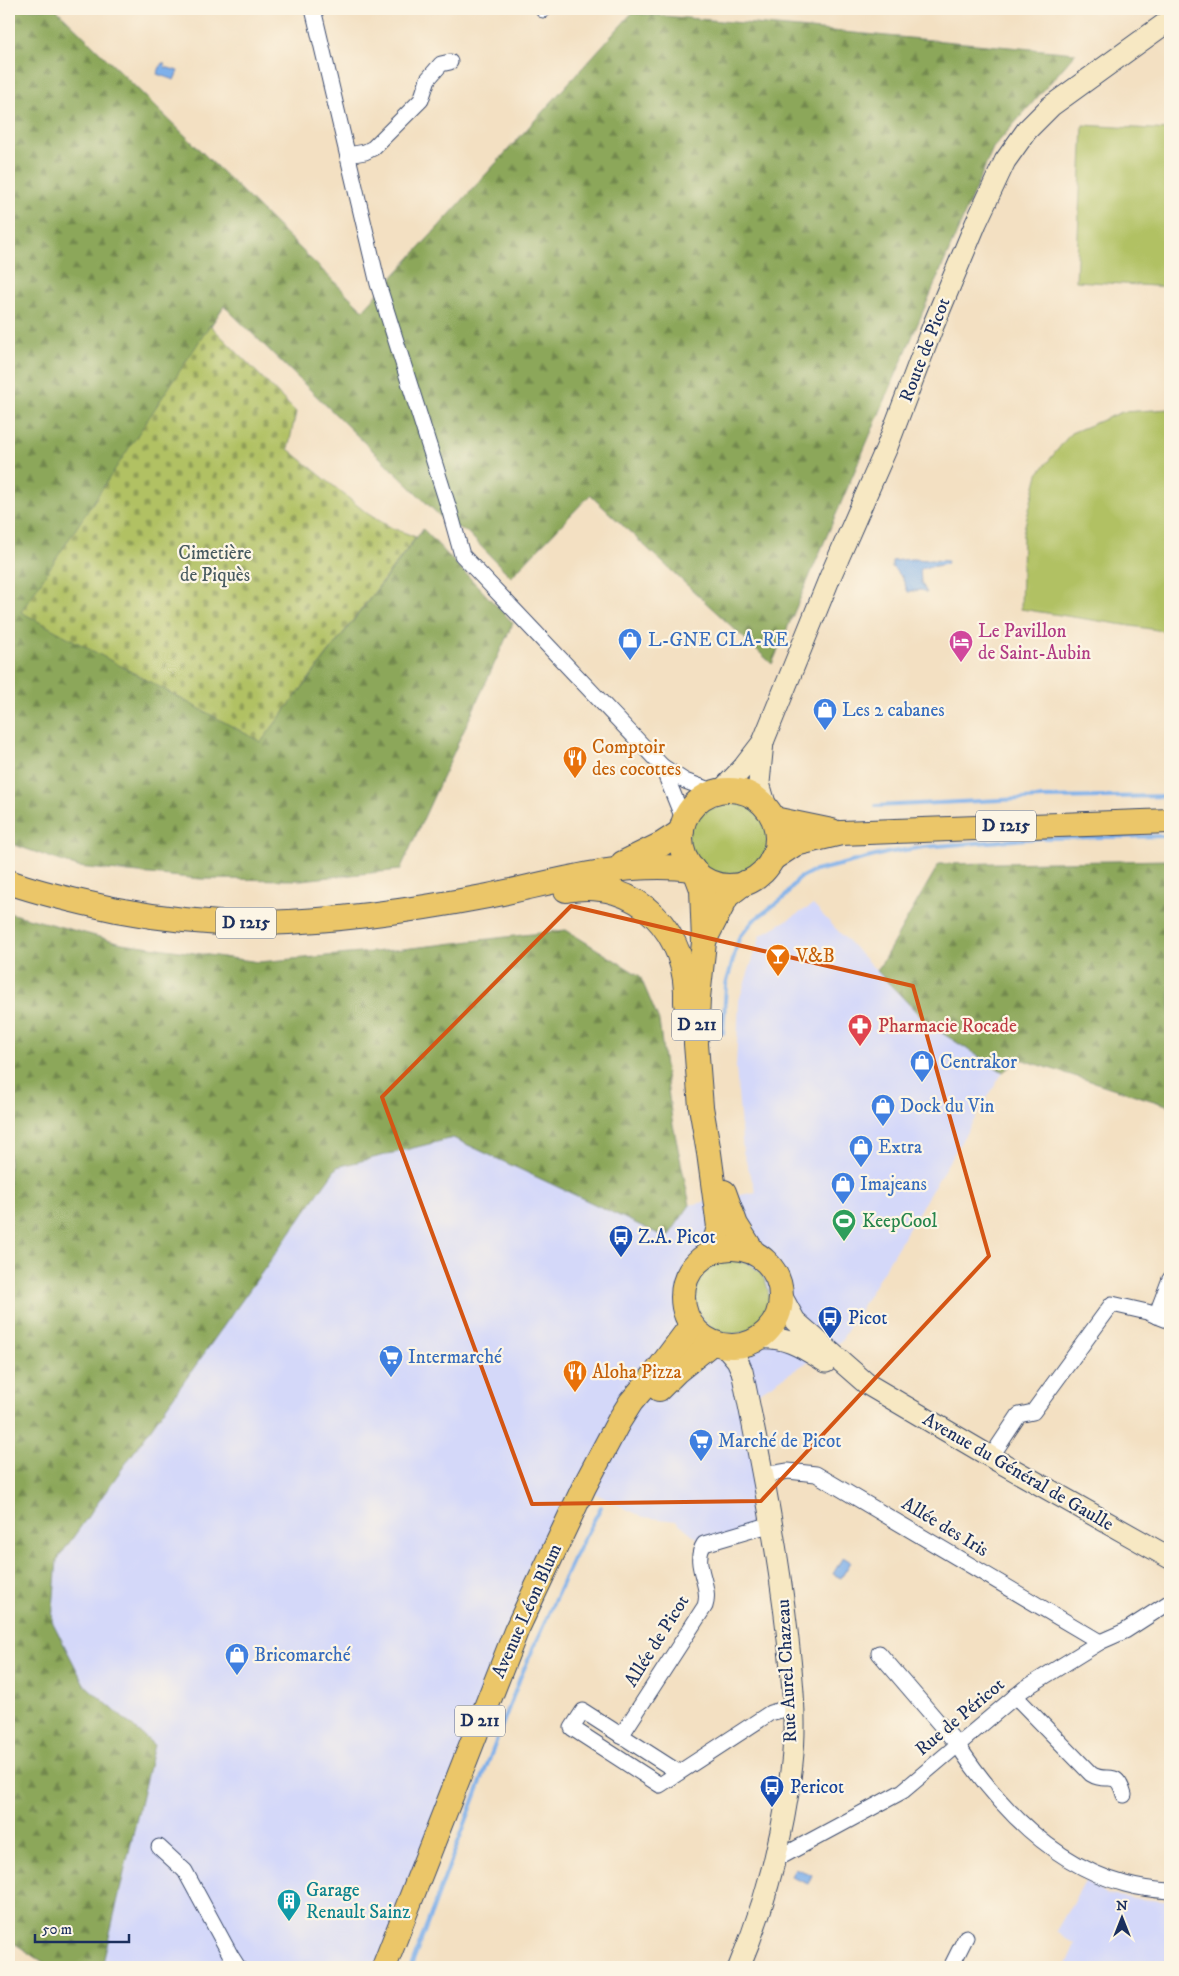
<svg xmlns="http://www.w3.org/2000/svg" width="1179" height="1976" font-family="'IM FELL DW Pica',serif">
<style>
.built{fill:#d4d8f9}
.grass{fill:#b1c164;stroke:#667861}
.forest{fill:url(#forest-firs);stroke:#546b5c}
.cemetery{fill:url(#cemetery-stones);stroke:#667861}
.water{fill:#7fb0ea;stroke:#4d70a4}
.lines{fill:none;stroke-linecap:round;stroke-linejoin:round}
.stream{stroke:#7fb0ea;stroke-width:4}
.street-casing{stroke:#3b4a6d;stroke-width:17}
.secondary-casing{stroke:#3b4a6d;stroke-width:23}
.primary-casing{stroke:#3b4a6d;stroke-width:26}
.street{stroke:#fff;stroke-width:15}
.secondary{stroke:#f7e8c3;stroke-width:21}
.primary{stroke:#ebc669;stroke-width:24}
.marked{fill:none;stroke:#d45514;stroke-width:4;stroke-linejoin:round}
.labels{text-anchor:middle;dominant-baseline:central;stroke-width:4.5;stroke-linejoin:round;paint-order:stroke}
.shield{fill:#fcf5e5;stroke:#5e6a86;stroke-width:1}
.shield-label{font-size:18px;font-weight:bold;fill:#1b2f5e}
.street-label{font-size:19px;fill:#1b2f5e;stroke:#fcf5e5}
.park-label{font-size:19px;fill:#485b60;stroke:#fcf5e5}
.hotel-label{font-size:19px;fill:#b23c85;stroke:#fcf5e5;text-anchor:start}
.shop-label{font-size:19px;fill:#366cbe;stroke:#fcf5e5;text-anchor:start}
.food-label{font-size:19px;fill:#c56008;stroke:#fcf5e5;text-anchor:start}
.health-label{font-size:19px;fill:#be3a42;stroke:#fcf5e5;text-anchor:start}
.leisure-label{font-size:19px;fill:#27864d;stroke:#fcf5e5;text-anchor:start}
.transit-label{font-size:19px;fill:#164399;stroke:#fcf5e5;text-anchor:start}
.culture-label{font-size:19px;fill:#0d838f;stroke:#fcf5e5;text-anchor:start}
</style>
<defs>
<pattern id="forest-firs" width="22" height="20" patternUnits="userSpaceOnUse" patternTransform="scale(1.25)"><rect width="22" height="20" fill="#8ca75a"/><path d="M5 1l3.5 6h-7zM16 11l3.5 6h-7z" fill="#72884e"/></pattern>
<pattern id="cemetery-stones" width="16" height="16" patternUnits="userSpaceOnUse" patternTransform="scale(1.25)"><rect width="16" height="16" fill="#b1c164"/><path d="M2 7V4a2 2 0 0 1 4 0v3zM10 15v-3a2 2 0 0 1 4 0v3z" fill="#8f9d56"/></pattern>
</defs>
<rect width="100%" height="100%" fill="#fcf5e5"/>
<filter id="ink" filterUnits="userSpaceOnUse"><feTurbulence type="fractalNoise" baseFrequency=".02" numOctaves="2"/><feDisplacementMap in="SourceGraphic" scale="10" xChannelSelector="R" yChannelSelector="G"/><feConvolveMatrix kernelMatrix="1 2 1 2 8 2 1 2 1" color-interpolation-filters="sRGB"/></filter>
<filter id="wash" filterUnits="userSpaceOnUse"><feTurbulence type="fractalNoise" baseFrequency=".0096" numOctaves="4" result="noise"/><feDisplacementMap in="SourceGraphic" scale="20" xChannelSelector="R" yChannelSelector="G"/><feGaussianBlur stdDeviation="1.12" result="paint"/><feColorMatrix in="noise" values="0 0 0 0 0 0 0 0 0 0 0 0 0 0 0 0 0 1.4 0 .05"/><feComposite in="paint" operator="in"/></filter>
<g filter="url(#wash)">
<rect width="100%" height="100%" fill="#f3e0c2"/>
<g class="built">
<path d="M 813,905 L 928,1024 L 1003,1072 L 841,1341 L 750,1398 L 772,1524 L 704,1544 L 676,1521 L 643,1517 L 584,1488 L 377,1967 L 102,1967 L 154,1745 L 84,1684 L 52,1621 L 57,1560 L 337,1167 L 453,1138 L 667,1238 L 690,1205 L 756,1192 L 743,1152 L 736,1068 L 739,1000 L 761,935 Z"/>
<path d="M 1085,1881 L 1107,1895 L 1170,1902 L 1170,1967 L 1065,1967 L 1075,1944 L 1056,1931 Z"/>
</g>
<g class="grass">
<path d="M 1083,125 L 1170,130 L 1170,287 L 1076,281 Z"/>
<path d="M 1170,409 L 1170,632 L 1021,609 L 1023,533 L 1038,474 L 1071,433 L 1122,412 Z"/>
<path d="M 730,797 C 746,799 760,808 766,823 C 770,834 769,845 764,856 C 738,908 654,855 704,805 L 713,808 L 725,805 Z"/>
<circle cx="732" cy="1297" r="37"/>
</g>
<g class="forest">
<path d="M 9,9 L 56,9 L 363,310 L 632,13 L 1076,53 L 993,148 L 772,664 L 590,495 L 511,577 L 467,532 L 446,522 L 224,306 L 22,612 L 261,742 L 423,529 L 513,623 L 400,870 L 301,880 L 201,879 L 78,867 L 9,843 Z"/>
<path d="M 1170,860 L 1170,1106 L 1020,1059 L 1003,1072 L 928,1024 L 877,971 L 939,864 Z"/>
<path d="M 9,913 L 122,943 L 259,962 L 394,950 L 566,930 L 640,976 L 659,1021 L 672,1120 L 690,1205 L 667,1238 L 453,1138 L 337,1167 L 57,1560 L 52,1621 L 84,1684 L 154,1745 L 102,1967 L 51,1967 L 9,1940 Z"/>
</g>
<path class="cemetery" d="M 210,325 L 296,412 L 288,449 L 368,514 L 392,528 L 416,537 L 261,742 L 21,612 Z"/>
<g class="water">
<path d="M 162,63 L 164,63 L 165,67 L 178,71 L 174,80 L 157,74 Z"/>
<path d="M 912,559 L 948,561 L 947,564 L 923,568 L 920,570 L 921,582 L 927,593 L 921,590 L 908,592 L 902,577 L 892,567 L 892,561 Z"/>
<path d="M 843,1557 L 851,1562 L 841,1578 L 833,1574 Z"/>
<path d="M 795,1868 L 812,1875 L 808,1884 L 791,1877 Z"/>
</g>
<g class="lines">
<g class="stream">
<path d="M 876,806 L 1042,798 L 1170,796"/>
<path d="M 723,1033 L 726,985 L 739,938 L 754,920 L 785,897 L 798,879 L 811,872 L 887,853 L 924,847 L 1040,838 L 1170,836"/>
<path d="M 411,1967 L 520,1678 L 572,1561 L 601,1507"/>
</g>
</g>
</g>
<g filter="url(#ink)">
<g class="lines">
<defs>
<g id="street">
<path d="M 313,9 L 378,284 L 450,512 L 462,555 L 662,766 L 685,781 L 715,792"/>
<path d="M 543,10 L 544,9"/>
<path d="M 348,155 L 365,152 L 373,148 L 421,100 L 428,79 L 441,64 L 450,62"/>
<path d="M 662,766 L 684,821"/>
<path d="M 1156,1316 L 1170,1279"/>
<path d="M 991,1457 L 1019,1415 L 1033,1412 L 1112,1304 L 1147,1312 L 1170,1321"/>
<path d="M 764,1475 L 788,1471 L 816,1474 L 1100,1642"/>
<path d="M 879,1653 L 957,1744 C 997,1805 1052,1864 1125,1884 C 1139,1888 1155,1890 1170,1891"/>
<path d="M 1015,1696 L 1091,1774 C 1108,1785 1116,1767 1124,1795"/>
<path d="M 621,1736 L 705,1606 C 712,1585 691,1564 704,1544 L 772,1524"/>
<path d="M 678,1772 L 583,1711 L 572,1728 L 660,1785 L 770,1713 L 792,1707"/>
<path d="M 159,1847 L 185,1871 L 231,1956 L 238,1967"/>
<path d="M 775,1860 L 903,1791 L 1024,1689 L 1100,1642 L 1125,1631 L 1170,1602"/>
<path d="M 951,1967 L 966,1937"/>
</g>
<g id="secondary">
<path d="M 763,742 L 759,783 L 766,807"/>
<path d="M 722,790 L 743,768 L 763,742 L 830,577 L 887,447 L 933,326 L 976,223 L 1005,161 L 1027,130 L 1051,106 L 1170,20"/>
<path d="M 782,1297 L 795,1321 L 867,1384 L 991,1457 L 1170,1558"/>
<path d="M 759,1338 C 787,1336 803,1348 826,1362"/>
<path d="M 725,1346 L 737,1360 L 742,1371 C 760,1458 777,1544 787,1631 C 792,1674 797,1720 792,1763 C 784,1832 766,1903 739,1967"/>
</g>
<g id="primary">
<circle cx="729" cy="838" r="48"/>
<path d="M 774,819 L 832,831"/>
<path d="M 772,859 L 795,844 L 841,833 L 1170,821"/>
<path d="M 623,863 L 662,844 L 682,831"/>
<path d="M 696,873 L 702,889 L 704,942 L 698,998 L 696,1044 L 701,1107 L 709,1153 L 719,1227 L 712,1252"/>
<path d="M 9,882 C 34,891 59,897 85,903 C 130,914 173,920 219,923 C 234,924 249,923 264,923 C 339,921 415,910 488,896 C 557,882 622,860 693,869"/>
<path d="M 566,890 C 638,877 689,933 686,1003"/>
<path d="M 705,939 L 727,896 L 744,883"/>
<path d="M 724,1192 L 736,1225 L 753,1252"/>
<circle cx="732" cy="1297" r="49"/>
<path d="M 659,1389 L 676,1372 L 712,1343"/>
<path d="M 384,1967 L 516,1631 L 584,1487 L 619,1421 L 631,1402 L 655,1374 L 691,1326"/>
</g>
</defs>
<use href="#street" class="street-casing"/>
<use href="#secondary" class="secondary-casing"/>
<use href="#primary" class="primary-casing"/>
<use href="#street" class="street"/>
<use href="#secondary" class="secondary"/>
<use href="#primary" class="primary"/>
</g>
</g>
<path class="marked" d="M 571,906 L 913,986 L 989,1256 L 761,1501 L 532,1504 L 382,1097 Z"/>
<defs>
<symbol id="shop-pin" viewBox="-11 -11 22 30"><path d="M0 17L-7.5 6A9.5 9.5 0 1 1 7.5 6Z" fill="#3f7fe0" stroke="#fcf5e5"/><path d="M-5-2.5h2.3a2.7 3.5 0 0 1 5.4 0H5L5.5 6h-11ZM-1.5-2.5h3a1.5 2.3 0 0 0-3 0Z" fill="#fff"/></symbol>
<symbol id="hotel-pin" viewBox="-11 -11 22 30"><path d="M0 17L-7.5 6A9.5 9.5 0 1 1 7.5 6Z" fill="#d1479c" stroke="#fcf5e5"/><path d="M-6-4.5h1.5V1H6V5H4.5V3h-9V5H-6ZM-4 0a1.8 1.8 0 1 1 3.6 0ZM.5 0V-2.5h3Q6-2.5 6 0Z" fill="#fff"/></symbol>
<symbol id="restaurant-pin" viewBox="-11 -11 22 30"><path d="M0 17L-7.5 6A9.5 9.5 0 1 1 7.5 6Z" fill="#e8710a" stroke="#fcf5e5"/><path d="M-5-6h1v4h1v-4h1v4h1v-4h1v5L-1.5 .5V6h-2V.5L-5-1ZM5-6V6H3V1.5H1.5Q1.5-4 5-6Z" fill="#fff"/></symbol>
<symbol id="bar-pin" viewBox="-11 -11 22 30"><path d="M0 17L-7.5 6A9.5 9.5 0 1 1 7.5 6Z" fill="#e8710a" stroke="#fcf5e5"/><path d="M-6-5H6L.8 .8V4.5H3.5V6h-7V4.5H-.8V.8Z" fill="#fff"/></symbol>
<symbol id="pharmacy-pin" viewBox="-11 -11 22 30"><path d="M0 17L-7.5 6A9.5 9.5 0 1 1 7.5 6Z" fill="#e0444e" stroke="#fcf5e5"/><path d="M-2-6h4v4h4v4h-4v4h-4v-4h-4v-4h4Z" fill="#fff"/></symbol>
<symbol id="stadium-pin" viewBox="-11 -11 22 30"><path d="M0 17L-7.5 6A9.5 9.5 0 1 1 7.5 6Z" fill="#2e9e5b" stroke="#fcf5e5"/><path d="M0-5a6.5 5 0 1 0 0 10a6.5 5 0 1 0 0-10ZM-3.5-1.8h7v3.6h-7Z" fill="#fff"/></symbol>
<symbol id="bus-pin" viewBox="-11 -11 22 30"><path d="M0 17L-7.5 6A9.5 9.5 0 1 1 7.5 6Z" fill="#1a4fb4" stroke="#fcf5e5"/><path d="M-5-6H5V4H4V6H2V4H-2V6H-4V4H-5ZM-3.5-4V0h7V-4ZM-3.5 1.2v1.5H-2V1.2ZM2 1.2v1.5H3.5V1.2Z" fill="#fff"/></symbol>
<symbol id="supermarket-pin" viewBox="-11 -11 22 30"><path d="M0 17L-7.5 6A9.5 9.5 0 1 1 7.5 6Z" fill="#3f7fe0" stroke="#fcf5e5"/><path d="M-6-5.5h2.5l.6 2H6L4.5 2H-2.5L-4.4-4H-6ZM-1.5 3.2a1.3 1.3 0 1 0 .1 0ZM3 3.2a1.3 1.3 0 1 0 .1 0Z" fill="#fff"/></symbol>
<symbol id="building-pin" viewBox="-11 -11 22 30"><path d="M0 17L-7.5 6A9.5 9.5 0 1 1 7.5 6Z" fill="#0f9aa8" stroke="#fcf5e5"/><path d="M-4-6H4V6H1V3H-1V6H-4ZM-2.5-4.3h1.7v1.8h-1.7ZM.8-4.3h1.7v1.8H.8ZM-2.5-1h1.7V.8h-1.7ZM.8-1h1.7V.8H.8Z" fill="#fff"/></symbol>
</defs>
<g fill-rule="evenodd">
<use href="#shop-pin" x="616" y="626" width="28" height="38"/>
<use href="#hotel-pin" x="947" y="628" width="28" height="38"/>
<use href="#shop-pin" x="811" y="696" width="28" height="38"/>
<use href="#restaurant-pin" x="561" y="744" width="28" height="38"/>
<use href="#bar-pin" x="764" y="942" width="28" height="38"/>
<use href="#pharmacy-pin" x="846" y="1012" width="28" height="38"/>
<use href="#shop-pin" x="908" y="1048" width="28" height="38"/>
<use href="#shop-pin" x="869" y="1092" width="28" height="38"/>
<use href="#shop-pin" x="847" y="1133" width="28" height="38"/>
<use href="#shop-pin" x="829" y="1170" width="28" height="38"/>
<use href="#stadium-pin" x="830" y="1207" width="28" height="38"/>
<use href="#bus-pin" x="607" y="1223" width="28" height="38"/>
<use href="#bus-pin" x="816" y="1304" width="28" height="38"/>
<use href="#supermarket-pin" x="377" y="1343" width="28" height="38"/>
<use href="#restaurant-pin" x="561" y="1358" width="28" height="38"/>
<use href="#supermarket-pin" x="687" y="1427" width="28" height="38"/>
<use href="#shop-pin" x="223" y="1641" width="28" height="38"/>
<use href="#bus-pin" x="758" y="1773" width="28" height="38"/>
<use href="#building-pin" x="275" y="1887" width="28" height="38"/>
</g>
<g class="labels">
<g class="shield">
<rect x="976" y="810.5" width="60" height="31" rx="4"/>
<rect x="216" y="907.5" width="60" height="31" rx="4"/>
<rect x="672" y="1009.5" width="50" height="31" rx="4"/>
<rect x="455" y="1705.5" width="50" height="31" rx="4"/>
</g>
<g class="shield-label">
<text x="1006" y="826">D 1215</text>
<text x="246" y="923">D 1215</text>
<text x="697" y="1025">D 211</text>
<text x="480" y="1721">D 211</text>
</g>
<g class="street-label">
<text transform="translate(925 350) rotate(-69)">Route de Picot</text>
<text transform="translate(1018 1472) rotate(30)">Avenue du Général de Gaulle</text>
<text transform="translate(945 1527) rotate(31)">Allée des Iris</text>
<text transform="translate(527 1611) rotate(-66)">Avenue Léon Blum</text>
<text transform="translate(657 1641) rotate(-58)">Allée de Picot</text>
<text transform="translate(787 1671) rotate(-93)">Rue Aurel Chazeau</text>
<text transform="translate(960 1717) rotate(-40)">Rue de Péricot</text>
</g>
<g class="park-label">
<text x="215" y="553">Cimetière<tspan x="215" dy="22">de Piquès</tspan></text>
</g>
<g class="hotel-label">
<text x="978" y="631">Le Pavillon<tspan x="978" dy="22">de Saint-Aubin</tspan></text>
</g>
<g class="shop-label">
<text x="648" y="640">L-GNE CLA-RE</text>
<text x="842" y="710">Les 2 cabanes</text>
<text x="940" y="1062">Centrakor</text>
<text x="900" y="1106">Dock du Vin</text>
<text x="878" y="1147">Extra</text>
<text x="860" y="1184">Imajeans</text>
<text x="408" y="1357">Intermarché</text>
<text x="718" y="1441">Marché de Picot</text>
<text x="254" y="1655">Bricomarché</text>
</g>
<g class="food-label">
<text x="592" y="747">Comptoir<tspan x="592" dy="22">des cocottes</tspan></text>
<text x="796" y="956">V&amp;B</text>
<text x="592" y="1372">Aloha Pizza</text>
</g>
<g class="health-label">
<text x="878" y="1026">Pharmacie Rocade</text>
</g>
<g class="leisure-label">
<text x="862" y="1221">KeepCool</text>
</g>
<g class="transit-label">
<text x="638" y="1237">Z.A. Picot</text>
<text x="848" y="1318">Picot</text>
<text x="790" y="1787">Pericot</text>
</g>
<g class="culture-label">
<text x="306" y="1890">Garage<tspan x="306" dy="22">Renault Sainz</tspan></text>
</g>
</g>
<rect width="1179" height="1976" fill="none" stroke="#fcf5e5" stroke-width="30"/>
<g transform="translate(1122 1918)" stroke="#fcf5e5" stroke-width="4" paint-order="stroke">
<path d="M0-4L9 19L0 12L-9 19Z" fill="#1b2f5e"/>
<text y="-8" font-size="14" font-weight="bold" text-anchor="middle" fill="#1b2f5e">N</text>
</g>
<path d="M35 1934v8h94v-8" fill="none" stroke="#1b2f5e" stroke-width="2.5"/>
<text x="42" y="1934" font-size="15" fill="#1b2f5e" stroke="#fcf5e5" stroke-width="4" paint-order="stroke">50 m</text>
</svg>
